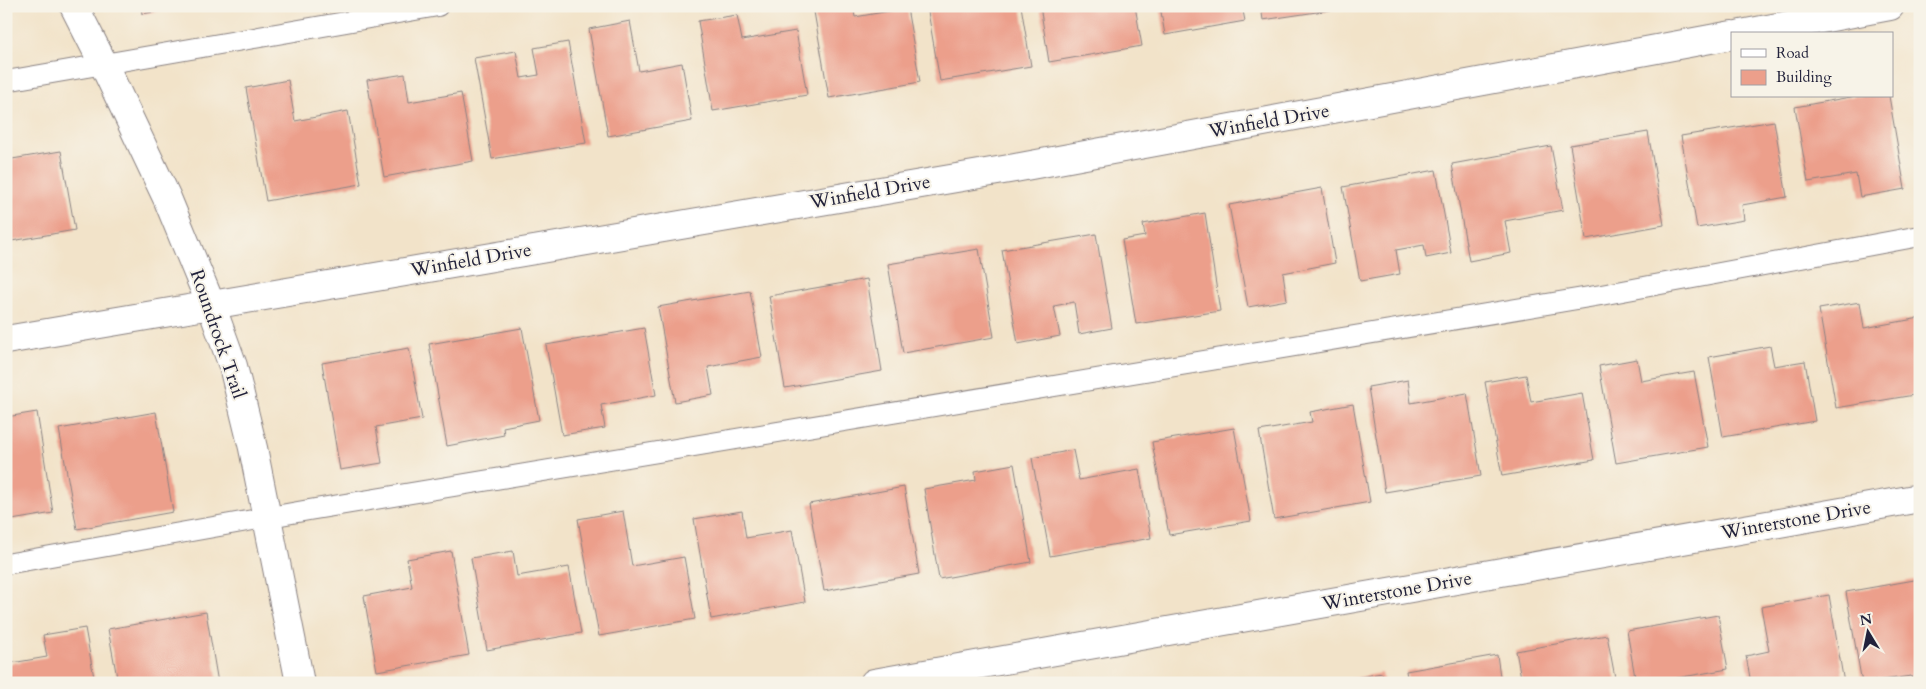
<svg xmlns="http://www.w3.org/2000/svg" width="1926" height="689" font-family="Cardo,serif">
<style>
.building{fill:#ec9f8b}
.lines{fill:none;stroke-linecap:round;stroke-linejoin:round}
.service-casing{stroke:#8a8282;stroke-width:22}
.minor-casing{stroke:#8a8282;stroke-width:30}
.tertiary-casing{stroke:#8a8282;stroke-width:30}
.service{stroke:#fff;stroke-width:20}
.minor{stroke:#fff;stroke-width:28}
.tertiary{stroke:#fff;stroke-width:28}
.labels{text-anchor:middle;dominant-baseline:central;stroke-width:4;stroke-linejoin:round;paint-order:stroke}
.street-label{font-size:19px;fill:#22223b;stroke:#f7f3e8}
</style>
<rect width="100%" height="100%" fill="#f7f3e8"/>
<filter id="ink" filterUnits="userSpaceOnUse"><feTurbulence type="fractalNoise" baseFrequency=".02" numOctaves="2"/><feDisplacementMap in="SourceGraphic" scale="10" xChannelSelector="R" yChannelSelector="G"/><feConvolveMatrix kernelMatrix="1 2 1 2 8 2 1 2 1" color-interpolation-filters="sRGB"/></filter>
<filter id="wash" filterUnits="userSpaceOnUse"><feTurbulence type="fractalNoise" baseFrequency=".0096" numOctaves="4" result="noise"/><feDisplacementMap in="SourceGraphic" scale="20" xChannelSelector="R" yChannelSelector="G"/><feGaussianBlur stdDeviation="1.12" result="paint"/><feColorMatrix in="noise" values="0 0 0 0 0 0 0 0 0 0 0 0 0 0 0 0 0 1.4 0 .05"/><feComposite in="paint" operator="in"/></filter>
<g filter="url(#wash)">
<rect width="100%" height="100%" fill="#f2e3c9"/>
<g id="blocks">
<g class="building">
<path d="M 141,6 L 181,6 L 181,7 L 142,14 Z"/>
<path d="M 813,6 L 853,6 L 855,17 L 907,8 L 920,82 L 829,98 Z"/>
<path d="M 927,6 L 1021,6 L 1031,66 L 940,81 Z"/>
<path d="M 1040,6 L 1135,6 L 1142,46 L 1049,62 Z"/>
<path d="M 1160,6 L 1242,6 L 1245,21 L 1165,35 Z"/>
<path d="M 1261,6 L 1350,6 L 1350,7 L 1263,20 Z"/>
<path d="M 737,15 L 742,40 L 796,31 L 807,95 L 713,111 L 698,21 Z"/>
<path d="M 630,21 L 639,71 L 682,63 L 692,121 L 608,136 L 589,29 Z"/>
<path d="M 568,42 L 586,143 L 492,159 L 474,58 L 516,51 L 521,78 L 539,75 L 534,48 Z"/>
<path d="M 405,74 L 409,102 L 461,93 L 473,161 L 384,177 L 367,80 Z"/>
<path d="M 288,80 L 295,121 L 348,111 L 361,184 L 266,201 L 246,88 Z"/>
<path d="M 1856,96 L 1889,96 L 1905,189 L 1860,197 L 1856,174 L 1808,182 L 1795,107 Z"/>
<path d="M 1774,121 L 1787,197 L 1742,205 L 1744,220 L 1697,228 L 1681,136 Z"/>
<path d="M 1648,132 L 1664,225 L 1586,239 L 1570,145 Z"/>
<path d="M 1551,146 L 1563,210 L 1505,221 L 1511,253 L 1469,261 L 1452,164 Z"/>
<path d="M 61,151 L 75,230 L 6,242 L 6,160 Z"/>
<path d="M 1436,170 L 1451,253 L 1426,258 L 1424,245 L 1396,250 L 1400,274 L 1360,281 L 1343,187 Z"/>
<path d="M 1322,188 L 1335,263 L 1283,273 L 1287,300 L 1248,307 L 1229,205 Z"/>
<path d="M 1205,213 L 1220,311 L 1136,324 L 1122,240 L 1145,236 L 1143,224 Z"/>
<path d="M 1096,234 L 1112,328 L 1079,334 L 1074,302 L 1054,306 L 1060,336 L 1018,344 L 1002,250 Z"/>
<path d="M 979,249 L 994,337 L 903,353 L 888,264 Z"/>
<path d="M 867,279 L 882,371 L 785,388 L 769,296 Z"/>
<path d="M 750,291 L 762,357 L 708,367 L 713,395 L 675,402 L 658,307 Z"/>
<path d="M 1860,302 L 1864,328 L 1920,318 L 1920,394 L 1836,408 L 1819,309 Z"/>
<path d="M 522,328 L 539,420 L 503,427 L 504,435 L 447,446 L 429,344 Z"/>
<path d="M 644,328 L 656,395 L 601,405 L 605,428 L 562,435 L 546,345 Z"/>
<path d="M 1770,346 L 1774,366 L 1805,361 L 1815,421 L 1723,437 L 1709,357 Z"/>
<path d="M 409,348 L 422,419 L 376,427 L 382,463 L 340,470 L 322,363 Z"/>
<path d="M 1637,359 L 1641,381 L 1694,372 L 1708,447 L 1616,463 L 1599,366 Z"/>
<path d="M 1526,375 L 1531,402 L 1582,393 L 1594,460 L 1502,476 L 1485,382 Z"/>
<path d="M 1408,380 L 1411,403 L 1467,393 L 1481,476 L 1385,492 L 1368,387 Z"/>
<path d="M 1353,404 L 1370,502 L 1274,519 L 1259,431 L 1312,422 L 1310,412 Z"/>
<path d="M 37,412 L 53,513 L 6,521 L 6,417 Z"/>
<path d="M 156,412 L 173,512 L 77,529 L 59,429 Z"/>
<path d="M 1234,428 L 1251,521 L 1169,535 L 1152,442 Z"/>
<path d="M 1073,450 L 1079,480 L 1139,469 L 1151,538 L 1050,556 L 1032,458 Z"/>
<path d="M 1014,464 L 1031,562 L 939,579 L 924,489 L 976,480 L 975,471 Z"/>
<path d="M 904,487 L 919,574 L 824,591 L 809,504 Z"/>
<path d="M 623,511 L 632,566 L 684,557 L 695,619 L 599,636 L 578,519 Z"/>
<path d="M 742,511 L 746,538 L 792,530 L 805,602 L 711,619 L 694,519 Z"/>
<path d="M 451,551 L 469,655 L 377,671 L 364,596 L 412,587 L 407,559 Z"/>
<path d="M 513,551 L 517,576 L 569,567 L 581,633 L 487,650 L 471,558 Z"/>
<path d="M 1920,579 L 1920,678 L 1912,680 L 1911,676 L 1862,683 L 1846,592 Z"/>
<path d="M 1829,595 L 1844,683 L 1751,683 L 1746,656 L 1769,651 L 1761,607 Z"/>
<path d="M 206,612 L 218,683 L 118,683 L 108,629 Z"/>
<path d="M 1718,615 L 1728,669 L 1677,678 L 1678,683 L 1636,683 L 1627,631 Z"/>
<path d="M 85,628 L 95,683 L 6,683 L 6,664 L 47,657 L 43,635 Z"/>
<path d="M 1607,635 L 1616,683 L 1522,683 L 1516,651 Z"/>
<path d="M 1497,655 L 1501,683 L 1408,683 L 1406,671 Z"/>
<path d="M 1382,673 L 1384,683 L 1334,683 L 1334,682 Z"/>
</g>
</g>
</g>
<g filter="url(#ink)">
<use href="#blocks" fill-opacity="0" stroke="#8a8282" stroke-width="1"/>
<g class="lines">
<defs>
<g id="service">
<path d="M 6,81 L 438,6"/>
<path d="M 6,564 L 309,510 L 1601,295 L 1920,236"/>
</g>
<g id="minor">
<path d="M 1741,34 L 1890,6"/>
<path d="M 6,340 L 1015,168 L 1732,35"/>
<path d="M 874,683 L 1920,498"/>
</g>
<path id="tertiary" d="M 74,6 L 104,65 L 167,198 L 211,305 L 233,366 L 253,448 L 300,683"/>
</defs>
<use href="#service" class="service-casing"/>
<use href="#minor" class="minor-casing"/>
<use href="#tertiary" class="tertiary-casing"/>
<use href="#service" class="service"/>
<use href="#minor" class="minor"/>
<use href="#tertiary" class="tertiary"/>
</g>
</g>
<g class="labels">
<g class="street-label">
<text transform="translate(1269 121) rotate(-10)">Winfield Drive</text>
<text transform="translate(870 192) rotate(-10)">Winfield Drive</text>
<text transform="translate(471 260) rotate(-10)">Winfield Drive</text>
<text transform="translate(218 334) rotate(71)">Roundrock Trail</text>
<text transform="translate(1796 520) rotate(-10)">Winterstone Drive</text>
<text transform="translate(1397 591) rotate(-10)">Winterstone Drive</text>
</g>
</g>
<rect width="1926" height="689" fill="none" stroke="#f7f3e8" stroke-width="25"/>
<rect x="1731" y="32" width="162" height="65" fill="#f7f3e8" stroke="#a29fa3"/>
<rect x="1741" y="49" width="25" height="8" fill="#ffffff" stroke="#a29fa3"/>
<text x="1776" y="58" font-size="15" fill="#22223b">Road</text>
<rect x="1741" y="70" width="25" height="15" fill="#ec9f8b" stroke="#a29fa3"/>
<text x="1776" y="82" font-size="15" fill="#22223b">Building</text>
<g transform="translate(1868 632) rotate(350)" stroke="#f7f3e8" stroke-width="4" paint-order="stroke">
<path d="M0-4L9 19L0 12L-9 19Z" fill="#22223b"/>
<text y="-8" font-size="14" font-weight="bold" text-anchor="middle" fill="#22223b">N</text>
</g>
</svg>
